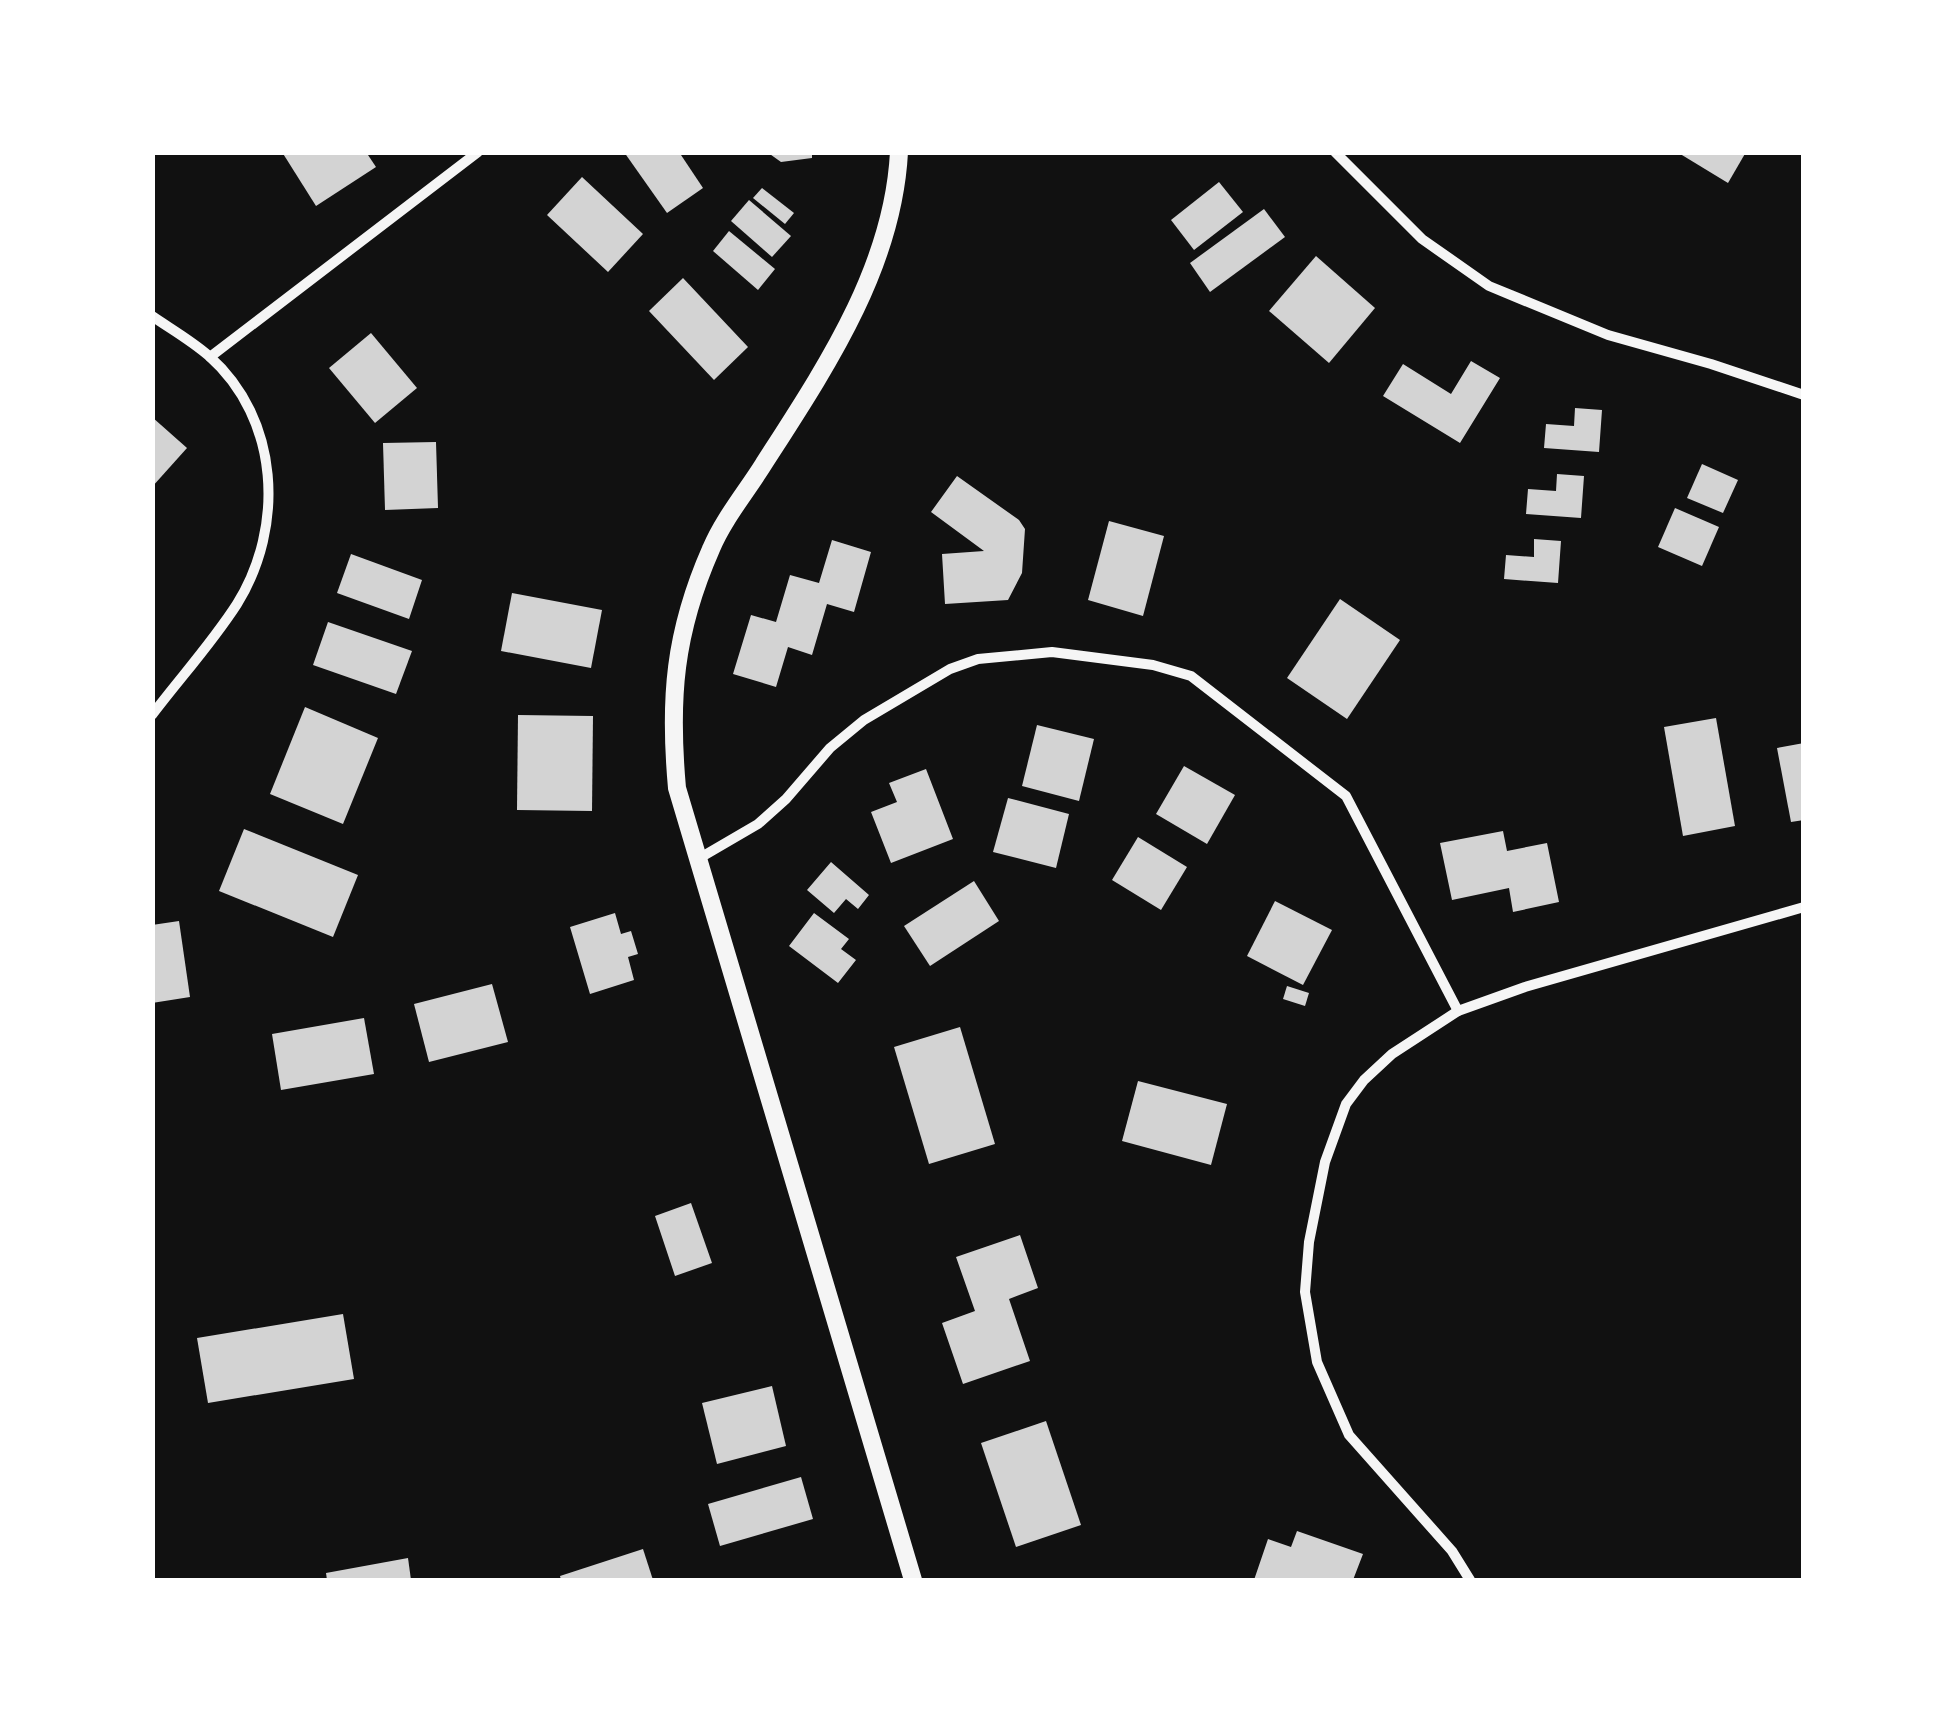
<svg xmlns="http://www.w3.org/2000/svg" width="1956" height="1733" font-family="'PT Sans',sans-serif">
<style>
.building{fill:#d3d3d3}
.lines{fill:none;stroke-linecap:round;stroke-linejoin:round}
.minor{stroke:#f5f5f5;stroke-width:10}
.tertiary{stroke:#f5f5f5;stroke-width:18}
</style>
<rect width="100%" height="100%" fill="#111"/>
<g class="building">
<path d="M 282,152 L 366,152 L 376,167 L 316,206 Z"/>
<path d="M 624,152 L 679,152 L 703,188 L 667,213 Z"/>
<path d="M 767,152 L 812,152 L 812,158 L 781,162 Z"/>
<path d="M 1677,152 L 1746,152 L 1728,183 Z"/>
<path d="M 582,177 L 643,234 L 608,272 L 547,215 Z"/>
<path d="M 1219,182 L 1243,212 L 1194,250 L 1171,220 Z"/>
<path d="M 762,188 L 794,213 L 785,224 L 753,198 Z"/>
<path d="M 749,200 L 791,236 L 772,257 L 731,221 Z"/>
<path d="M 1264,209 L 1285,237 L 1210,292 L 1190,263 Z"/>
<path d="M 729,231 L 775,269 L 758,290 L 713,251 Z"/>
<path d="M 1316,256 L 1375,308 L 1329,363 L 1269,311 Z"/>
<path d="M 683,278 L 748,347 L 714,380 L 649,311 Z"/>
<path d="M 371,333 L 417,388 L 375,423 L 329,368 Z"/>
<path d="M 1471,361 L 1500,378 L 1460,443 L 1383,396 L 1403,364 L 1451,394 Z"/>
<path d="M 1575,408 L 1602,410 L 1599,452 L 1544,448 L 1546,424 L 1574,426 Z"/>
<path d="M 152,417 L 187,448 L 152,487 Z"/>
<path d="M 436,442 L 438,508 L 385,510 L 383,443 Z"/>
<path d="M 1702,464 L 1738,480 L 1723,513 L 1687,498 Z"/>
<path d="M 1557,474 L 1584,476 L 1581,518 L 1526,514 L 1528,489 L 1556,491 Z"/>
<path d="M 957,476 L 1019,520 L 1025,529 L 1022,573 L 1008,600 L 945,604 L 942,554 L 984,551 L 931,512 Z"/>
<path d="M 1675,508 L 1719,527 L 1702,566 L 1658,547 Z"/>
<path d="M 1109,521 L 1164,536 L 1143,616 L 1088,600 Z"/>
<path d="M 1534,539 L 1561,541 L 1558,583 L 1504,579 L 1506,555 L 1534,557 Z"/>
<path d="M 832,540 L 871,552 L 854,612 L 827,604 L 812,655 L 788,647 L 776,687 L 733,674 L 751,615 L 776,622 L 790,575 L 819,583 Z"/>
<path d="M 351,554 L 422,580 L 409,619 L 337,593 Z"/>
<path d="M 512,593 L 602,610 L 591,668 L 501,651 Z"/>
<path d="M 1340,599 L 1400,640 L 1347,719 L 1287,678 Z"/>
<path d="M 328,622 L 412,651 L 396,694 L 313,665 Z"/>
<path d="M 305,707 L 378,738 L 343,824 L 270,794 Z"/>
<path d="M 518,715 L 593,716 L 592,811 L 517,810 Z"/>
<path d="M 1716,718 L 1735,826 L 1683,836 L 1664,727 Z"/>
<path d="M 1037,725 L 1094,739 L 1079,801 L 1022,786 Z"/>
<path d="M 1804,743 L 1804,820 L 1791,822 L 1777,748 Z"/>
<path d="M 1184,766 L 1235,795 L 1207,844 L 1156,814 Z"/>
<path d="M 926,769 L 953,839 L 891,863 L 871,812 L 897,802 L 889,783 Z"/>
<path d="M 1008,798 L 1069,814 L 1056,868 L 993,852 Z"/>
<path d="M 244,829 L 358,875 L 333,937 L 219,891 Z"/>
<path d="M 1503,831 L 1507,851 L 1547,843 L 1559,902 L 1513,912 L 1509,888 L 1452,900 L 1440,843 Z"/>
<path d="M 1138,837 L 1187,867 L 1161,910 L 1112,880 Z"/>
<path d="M 831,862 L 869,895 L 858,909 L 846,899 L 834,913 L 807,890 Z"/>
<path d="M 974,881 L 999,921 L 930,966 L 904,926 Z"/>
<path d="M 1275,901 L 1332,930 L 1303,985 L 1247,956 Z"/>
<path d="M 615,913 L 621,934 L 631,931 L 638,954 L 628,957 L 634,980 L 590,994 L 570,927 Z"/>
<path d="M 814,913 L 849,939 L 841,949 L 856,960 L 838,983 L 789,946 Z"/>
<path d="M 179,921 L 190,997 L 152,1003 L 152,925 Z"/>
<path d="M 492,984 L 508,1042 L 429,1062 L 414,1004 Z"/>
<path d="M 1287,986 L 1309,993 L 1305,1006 L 1283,999 Z"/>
<path d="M 364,1018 L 374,1074 L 281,1090 L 272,1034 Z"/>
<path d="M 960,1027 L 995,1144 L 929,1164 L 894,1047 Z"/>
<path d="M 1138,1081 L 1227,1104 L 1211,1165 L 1122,1141 Z"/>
<path d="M 691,1203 L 712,1263 L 675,1276 L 655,1216 Z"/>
<path d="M 1020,1235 L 1038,1288 L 1009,1299 L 1030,1361 L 963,1384 L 942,1323 L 975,1311 L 956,1257 Z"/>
<path d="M 343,1314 L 354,1379 L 208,1403 L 197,1338 Z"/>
<path d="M 772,1386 L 786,1446 L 717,1464 L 702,1403 Z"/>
<path d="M 1046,1421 L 1081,1525 L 1016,1547 L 981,1443 Z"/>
<path d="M 801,1477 L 813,1519 L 720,1546 L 708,1504 Z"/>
<path d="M 1297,1531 L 1363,1554 L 1353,1580 L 1254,1580 L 1268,1539 L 1291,1547 Z"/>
<path d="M 643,1549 L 653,1580 L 561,1580 L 560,1576 Z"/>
<path d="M 408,1558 L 411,1580 L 327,1580 L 326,1573 Z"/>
</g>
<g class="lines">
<g class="minor">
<path d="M 1335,152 L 1422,239 L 1489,286 L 1608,335 L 1711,364 L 1804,395"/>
<path d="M 152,316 C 171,329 192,341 209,356 C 280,419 285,527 237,604 C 212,643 180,678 152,715"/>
<path d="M 210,357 L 478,152"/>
<path d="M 698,859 L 758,824 L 786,799 L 830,748 L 864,720 L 950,669 L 978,659 L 1052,652 L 1153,665 L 1191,676 L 1346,796 L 1458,1011"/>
<path d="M 1470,1580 L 1452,1551 L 1349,1435 L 1317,1362 L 1305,1292 L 1309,1242 L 1325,1162 L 1346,1104 L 1364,1080 L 1392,1054 L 1458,1011 L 1525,987 L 1804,907"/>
</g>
<path class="tertiary" d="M 899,152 C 893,269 824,370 763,465 C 746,492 723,520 711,549 C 674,633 669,699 677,788 L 913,1580"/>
</g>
<rect width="1956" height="1733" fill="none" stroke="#ffffff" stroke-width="310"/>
</svg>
